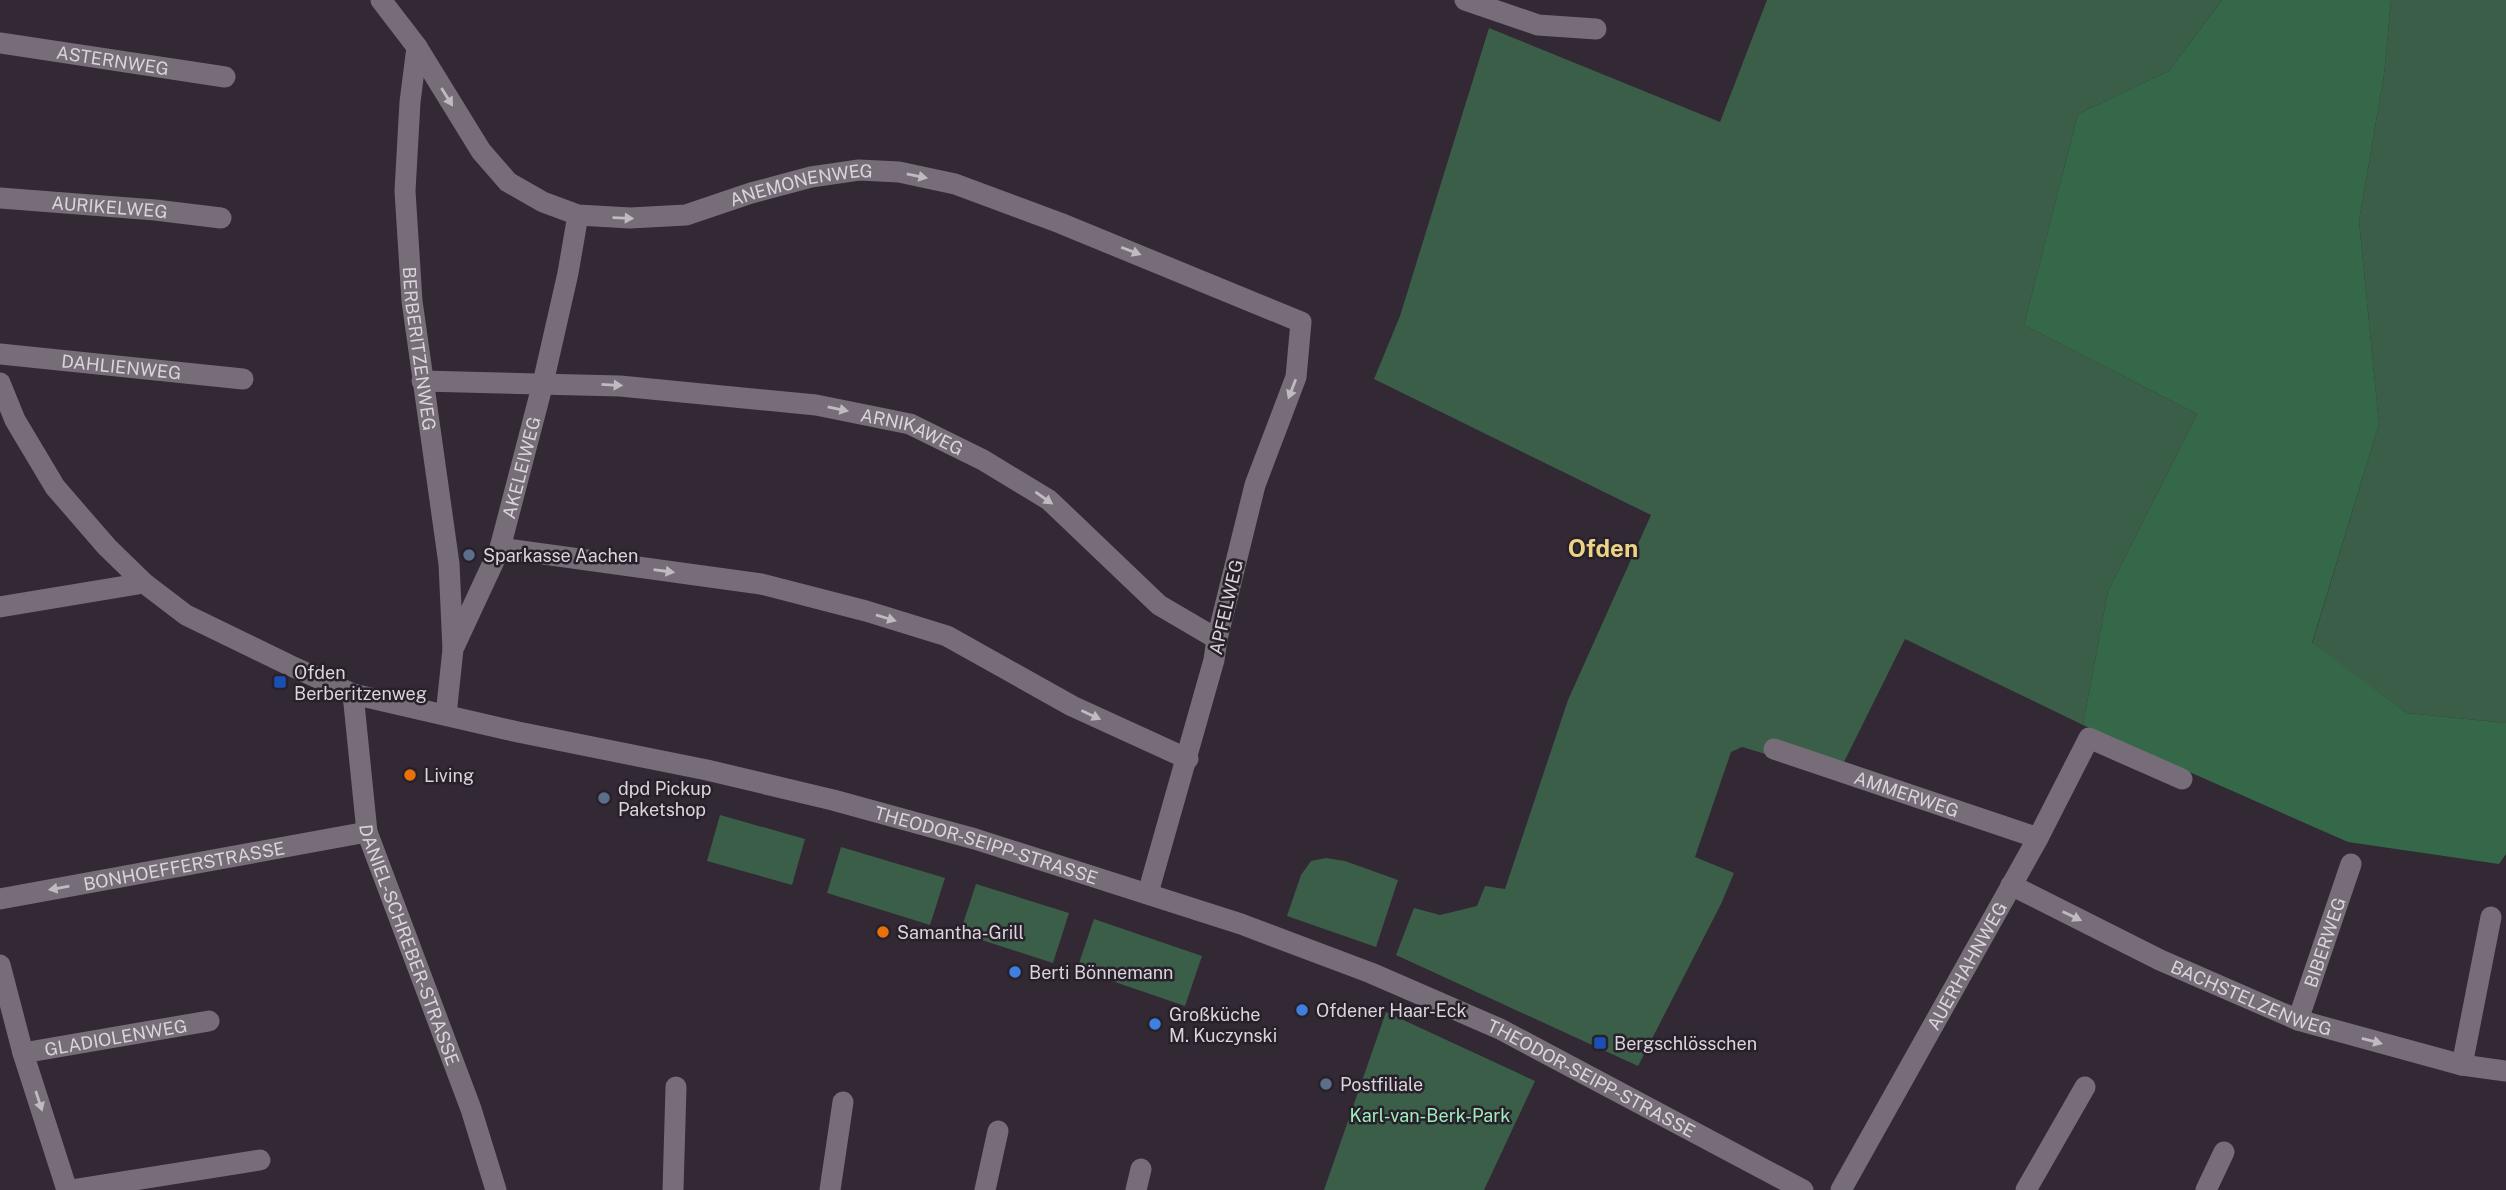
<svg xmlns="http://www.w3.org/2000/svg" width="2506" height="1190" font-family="'Public Sans',sans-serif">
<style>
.green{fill:#3b5e48}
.forest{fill:#346849}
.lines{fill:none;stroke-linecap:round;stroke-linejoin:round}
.minor{stroke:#766d78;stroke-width:21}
.tertiary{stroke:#766d78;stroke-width:21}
.oneway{fill:#c1bac2}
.service-dot{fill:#5c6f8a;stroke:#28202a;stroke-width:2.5}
.transit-dot{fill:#1a4fb4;stroke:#28202a;stroke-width:2.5}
.food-dot{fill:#e8710a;stroke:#28202a;stroke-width:2.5}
.shop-dot{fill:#3f7fe0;stroke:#28202a;stroke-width:2.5}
.labels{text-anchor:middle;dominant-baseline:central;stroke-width:5;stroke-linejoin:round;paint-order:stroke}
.street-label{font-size:18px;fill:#dad4db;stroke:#28202a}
.poi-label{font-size:18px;fill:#dad4db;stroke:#28202a;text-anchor:start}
.park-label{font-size:18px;fill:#9eefbc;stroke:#28202a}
.district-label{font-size:24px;font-weight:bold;fill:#edd386;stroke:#28202a}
</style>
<rect width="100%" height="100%" fill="#322934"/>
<g class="green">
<path d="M 1767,0 L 2222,0 L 2169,71 L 2078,114 L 2024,325 L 2197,414 L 2108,591 L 2083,725 L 1905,639 L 1843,764 L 1772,756 L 1742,747 L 1731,752 L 1695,857 L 1734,873 L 1722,902 L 1638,1066 L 1396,955 L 1414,908 L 1440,915 L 1477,906 L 1485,886 L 1505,889 L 1568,700 L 1651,515 L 1374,379 L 1400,316 L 1489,28 L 1720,122 Z"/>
<path d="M 2391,0 L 2506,0 L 2506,723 L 2407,713 L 2312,644 L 2379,424 L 2359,221 L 2384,75 Z"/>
<path d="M 720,815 L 805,839 L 792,885 L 707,861 Z"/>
<path d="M 841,847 L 945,878 L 930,925 L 827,893 Z"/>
<path d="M 1326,858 L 1345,861 L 1398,880 L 1376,947 L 1287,916 L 1301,875 L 1311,861 Z"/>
<path d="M 976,884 L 1069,913 L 1053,963 L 960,933 Z"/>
<path d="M 1094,919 L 1202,956 L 1185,1006 L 1077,969 Z"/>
<path d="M 1386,1012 L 1535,1081 L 1484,1190 L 1324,1190 Z"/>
</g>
<path class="forest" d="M 2222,0 L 2391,0 L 2384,75 L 2359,221 L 2379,424 L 2312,643 L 2407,713 L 2506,723 L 2506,854 L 2499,864 L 2348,842 L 2083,725 L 2108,591 L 2197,414 L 2024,325 L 2078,114 L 2169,71 Z"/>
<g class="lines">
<g class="minor">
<path id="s1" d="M 381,0 L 417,47 L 481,151 L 508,182 L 543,202 L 578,215 L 630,218 L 686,215 L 751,193 L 811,177 L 859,170 L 899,172 L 955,184 L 1060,223 L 1301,322 L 1296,377 L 1255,485 L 1217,639 L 1214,660 L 1148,893"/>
<path d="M 1465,0 L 1538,25 L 1596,29"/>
<path id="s2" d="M 0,43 L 225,77"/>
<path id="s3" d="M 417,47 L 410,102 L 405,191 L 412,301 L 449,564 L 453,649"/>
<path id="s4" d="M 0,198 L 155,210 L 221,218"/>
<path id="s5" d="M 0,354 L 243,379"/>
<path id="s6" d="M 422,381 L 620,386 L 816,405 L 910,424 L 983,460 L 1049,500 L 1159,605 L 1217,639"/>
<path d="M 500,548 L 761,584 L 866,611 L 947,636 L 1072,706 L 1188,759"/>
<path d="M 0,607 L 144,583"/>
<path id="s7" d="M 353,694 L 367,832 L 471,1109 L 496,1190"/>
<path id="s8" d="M 446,715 L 453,649 L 500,548 L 543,383 L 568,273 L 578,215"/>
<path id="s9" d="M 1774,749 L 2038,838"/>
<path id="s10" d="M 2011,885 L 2160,960 L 2298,1020 L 2462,1065 L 2506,1071"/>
<path id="s11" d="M 0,899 L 367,832"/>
<path d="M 0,965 L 23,1053 L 67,1190"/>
<path id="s12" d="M 2298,1020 L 2351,864"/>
<path id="s13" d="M 23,1053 L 209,1021"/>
<path d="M 2462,1065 L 2491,917"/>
<path d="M 71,1190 L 260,1160"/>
<path d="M 673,1190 L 676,1087"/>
<path d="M 830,1190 L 843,1102"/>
<path d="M 985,1190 L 998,1131"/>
<path d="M 1136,1190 L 1141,1169"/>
<path id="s14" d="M 1841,1190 L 2038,838 L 2089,738 L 2182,779"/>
<path d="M 2026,1190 L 2085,1087"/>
<path d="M 2206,1190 L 2224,1152"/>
</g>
<path class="tertiary" id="s15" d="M 0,383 L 15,420 L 55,487 L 107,547 L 144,583 L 186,615 L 289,665 L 353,694 L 518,732 L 707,770 L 833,800 L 975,839 L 1241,924 L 1371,973 L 1500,1029 L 1803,1190"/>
</g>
<defs><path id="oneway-solid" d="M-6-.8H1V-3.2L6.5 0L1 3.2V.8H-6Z" transform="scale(1.75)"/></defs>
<g class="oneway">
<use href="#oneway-solid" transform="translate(447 97) rotate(58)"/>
<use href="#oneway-solid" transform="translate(917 176) rotate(12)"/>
<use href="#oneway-solid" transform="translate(623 218) rotate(2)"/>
<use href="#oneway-solid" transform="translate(1131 251) rotate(21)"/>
<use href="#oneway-solid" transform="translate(612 385) rotate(3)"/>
<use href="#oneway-solid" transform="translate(1292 389) rotate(111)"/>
<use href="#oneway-solid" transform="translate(838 409) rotate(12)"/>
<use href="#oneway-solid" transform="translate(1044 498) rotate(35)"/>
<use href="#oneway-solid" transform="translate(664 571) rotate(8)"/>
<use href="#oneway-solid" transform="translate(886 618) rotate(17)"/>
<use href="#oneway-solid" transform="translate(1091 715) rotate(25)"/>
<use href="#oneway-solid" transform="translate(59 888) rotate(170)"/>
<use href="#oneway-solid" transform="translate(2072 916) rotate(26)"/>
<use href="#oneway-solid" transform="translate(2372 1041) rotate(15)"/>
<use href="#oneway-solid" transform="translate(39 1101) rotate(72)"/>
</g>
<g class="service-dot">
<circle cx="469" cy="555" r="7"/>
<circle cx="604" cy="798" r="7"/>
<circle cx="1326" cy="1084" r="7"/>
</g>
<g class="transit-dot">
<rect x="273" y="675" width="14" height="14" rx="3.5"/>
<rect x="1593" y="1036" width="14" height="14" rx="3.5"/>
</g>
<g class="food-dot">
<circle cx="410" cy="775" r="7"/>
<circle cx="883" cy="932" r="7"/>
</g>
<g class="shop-dot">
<circle cx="1015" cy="972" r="7"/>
<circle cx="1302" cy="1010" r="7"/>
<circle cx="1155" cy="1024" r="7"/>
</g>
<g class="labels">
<g class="street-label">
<text stroke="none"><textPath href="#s2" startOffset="114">ASTERNWEG</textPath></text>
<text stroke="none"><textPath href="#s1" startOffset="528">ANEMONENWEG</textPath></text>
<text stroke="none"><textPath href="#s4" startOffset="110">AURIKELWEG</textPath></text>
<text stroke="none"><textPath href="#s3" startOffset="303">BERBERITZENWEG</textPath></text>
<text stroke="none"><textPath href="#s5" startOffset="122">DAHLIENWEG</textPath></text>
<text stroke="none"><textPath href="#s6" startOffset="495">ARNIKAWEG</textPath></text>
<text stroke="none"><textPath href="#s8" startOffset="261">AKELEIWEG</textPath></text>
<text transform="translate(1226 607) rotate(-77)">APFELWEG</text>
<text stroke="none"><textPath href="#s9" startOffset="140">AMMERWEG</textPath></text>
<text stroke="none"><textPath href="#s15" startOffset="1138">THEODOR-SEIPP-STRASSE</textPath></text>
<text stroke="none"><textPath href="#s11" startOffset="187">BONHOEFFERSTRASSE</textPath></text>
<text stroke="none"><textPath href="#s12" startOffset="82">BIBERWEG</textPath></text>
<text stroke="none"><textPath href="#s7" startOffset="259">DANIEL-SCHREBER-STRASSE</textPath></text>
<text stroke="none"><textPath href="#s14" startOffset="257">AUERHAHNWEG</textPath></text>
<text stroke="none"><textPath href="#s10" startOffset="266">BACHSTELZENWEG</textPath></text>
<text stroke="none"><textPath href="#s13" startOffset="94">GLADIOLENWEG</textPath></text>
<text stroke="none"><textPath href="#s15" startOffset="1788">THEODOR-SEIPP-STRASSE</textPath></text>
</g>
<g class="poi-label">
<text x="483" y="555">Sparkasse Aachen</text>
<text x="294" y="672">Ofden<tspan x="294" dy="21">Berberitzenweg</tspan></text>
<text x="424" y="775">Living</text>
<text x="618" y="788">dpd Pickup<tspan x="618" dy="21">Paketshop</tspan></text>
<text x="897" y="932">Samantha-Grill</text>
<text x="1029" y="972">Berti Bönnemann</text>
<text x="1316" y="1010">Ofdener Haar-Eck</text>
<text x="1169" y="1014">Großküche<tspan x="1169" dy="21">M. Kuczynski</tspan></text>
<text x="1614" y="1043">Bergschlösschen</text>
<text x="1340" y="1084">Postfiliale</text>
</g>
<g class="park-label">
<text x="1430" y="1115">Karl-van-Berk-Park</text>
</g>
<g class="district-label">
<text x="1603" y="548">Ofden</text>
</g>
</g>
</svg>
